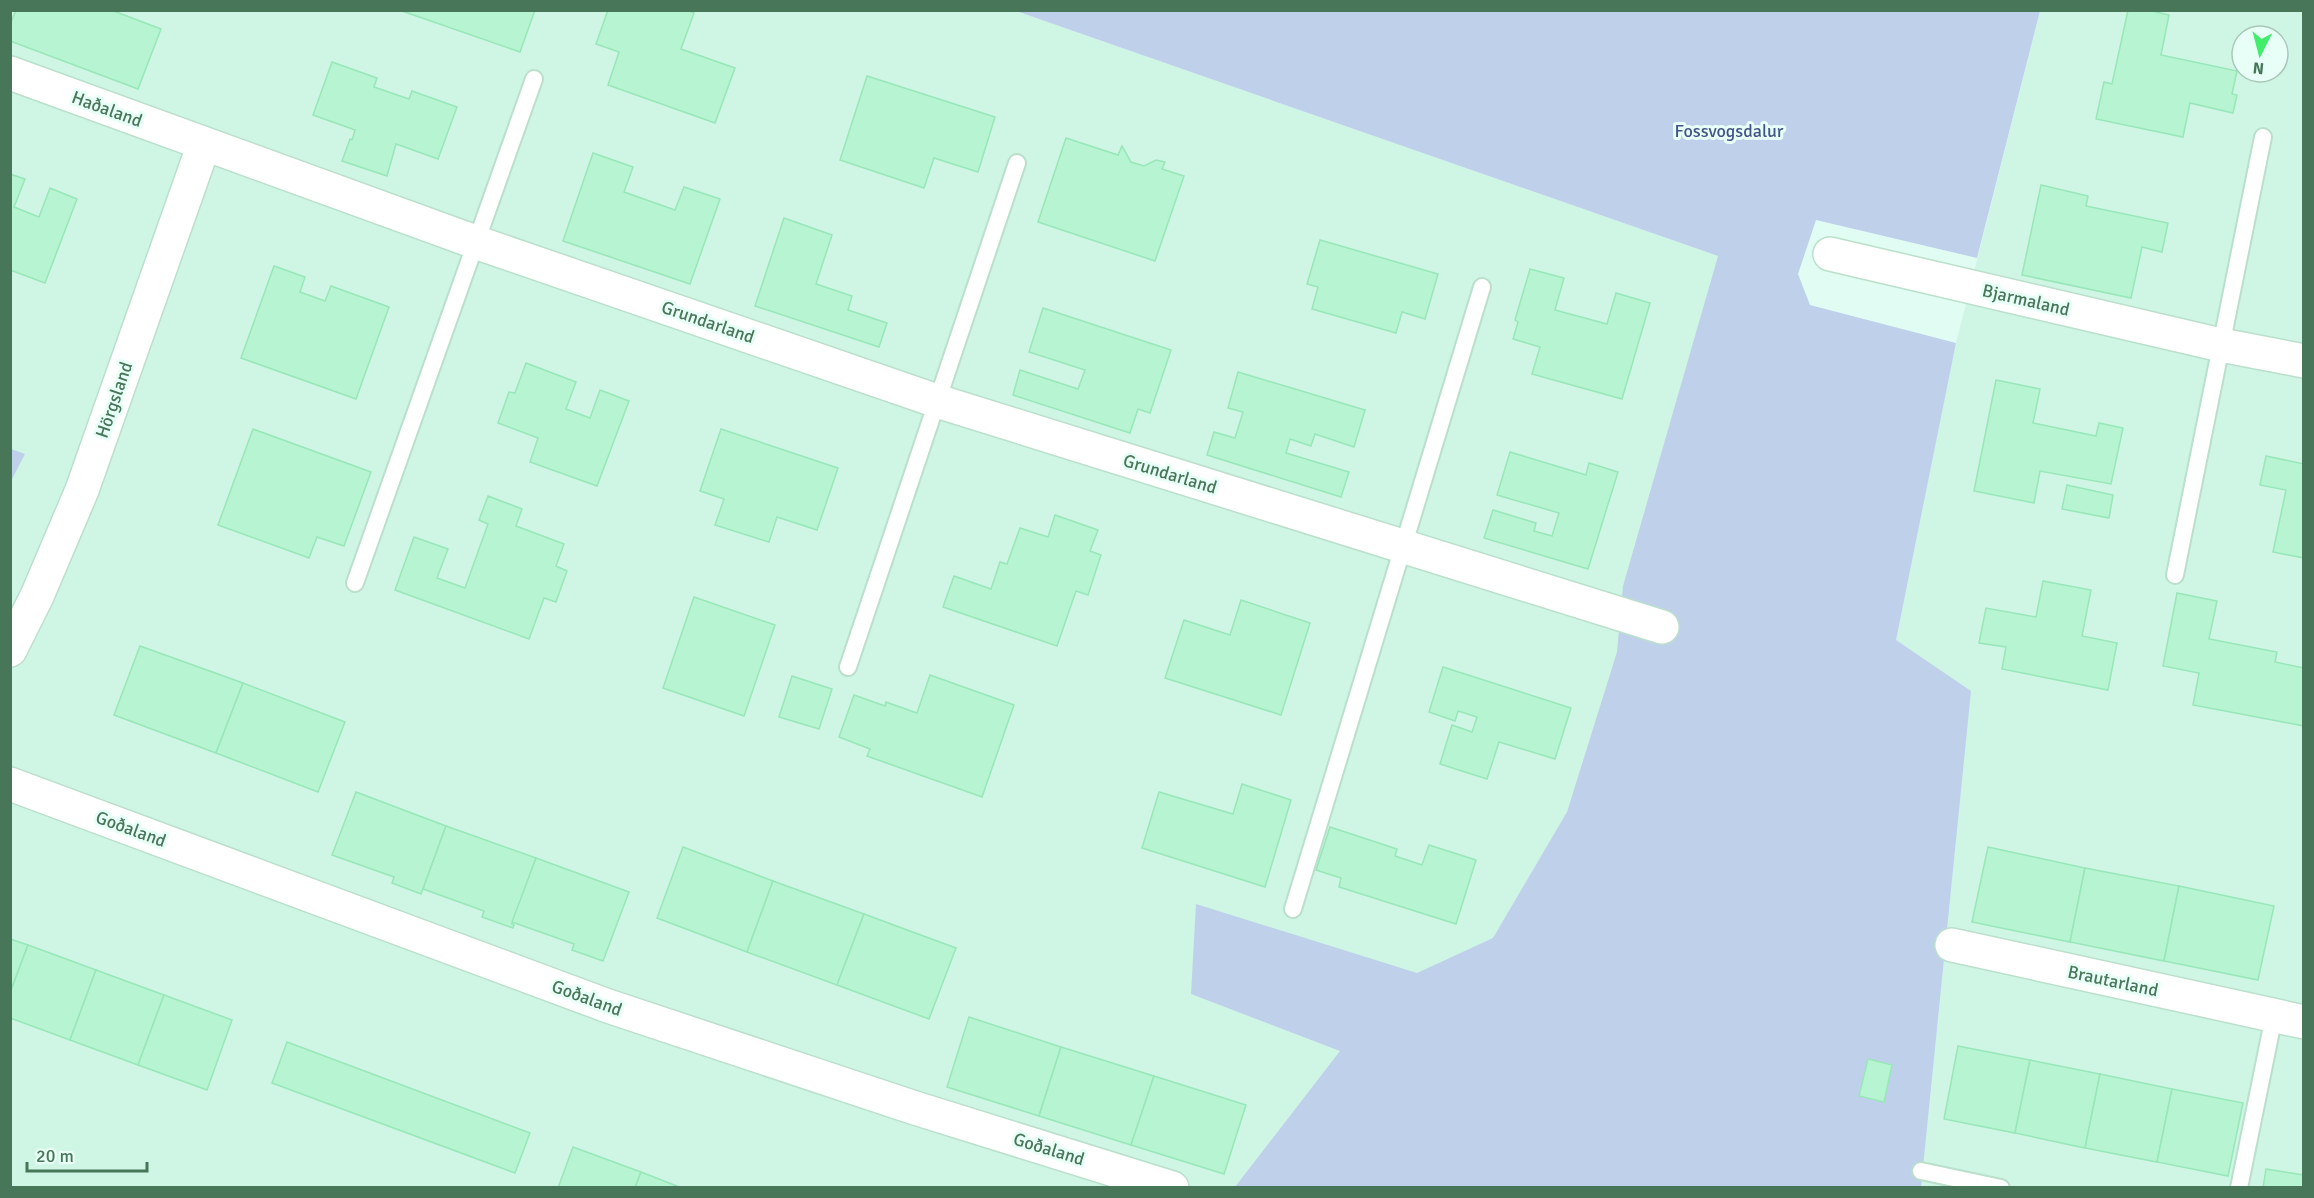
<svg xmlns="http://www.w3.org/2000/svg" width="2314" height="1198" font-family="Signika,sans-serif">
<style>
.residential{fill:#cff5e5;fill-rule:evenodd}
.green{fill:#bfd0eb}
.building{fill:#b7f4d1;stroke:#97e7b8;stroke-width:1.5}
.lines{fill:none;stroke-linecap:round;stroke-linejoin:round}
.service-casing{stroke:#bae0cc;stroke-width:20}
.minor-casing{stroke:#bae0cc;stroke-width:36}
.service{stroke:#fff;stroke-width:16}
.minor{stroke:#fff;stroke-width:33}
.labels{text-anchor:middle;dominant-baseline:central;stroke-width:6;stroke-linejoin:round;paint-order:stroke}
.street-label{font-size:18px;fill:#477659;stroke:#e8fff7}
.park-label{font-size:18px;fill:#435588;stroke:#e8fff7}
</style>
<rect width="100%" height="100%" fill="#e1fdf3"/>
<path class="residential" d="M 10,11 L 1016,11 L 1718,256 L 1624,586 L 1895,640 L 1956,343 L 2040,11 L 2303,11 L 2303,1187 L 11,1187 ZM 2242,36 L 2278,36 L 2278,72 L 2242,72 Z"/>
<g class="green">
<path d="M 1016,11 L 2040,11 L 1977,258 L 1816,220 L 1798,274 L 1810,305 L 1956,343 L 1896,640 L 1971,691 L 1921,1187 L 1235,1187 L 1340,1051 L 1191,994 L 1196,904 L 1417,973 L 1493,938 L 1567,812 L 1617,652 L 1623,586 L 1718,256 Z"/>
<path d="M 11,449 L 25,454 L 11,481 L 10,449 Z"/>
</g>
<g class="building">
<path d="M 16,10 L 111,10 L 161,29 L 138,89 L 10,41 L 10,25 Z"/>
<path d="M 399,10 L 535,10 L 520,52 Z"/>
<path d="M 608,10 L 687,10 L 694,13 L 681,49 L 735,68 L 715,123 L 608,85 L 619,52 L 596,44 Z"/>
<path d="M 2128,10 L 2148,10 L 2169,15 L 2161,55 L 2237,71 L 2232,94 L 2237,95 L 2233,113 L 2190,103 L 2183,137 L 2096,119 L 2104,82 L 2112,84 Z"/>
<path d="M 332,62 L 377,78 L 374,87 L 409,99 L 412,91 L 457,107 L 438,159 L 396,144 L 387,176 L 342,161 L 350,139 L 352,140 L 355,130 L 313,115 Z"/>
<path d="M 867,76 L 995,117 L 978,172 L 934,158 L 924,188 L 840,160 Z"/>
<path d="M 1066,138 L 1118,155 L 1122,146 L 1131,162 L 1144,166 L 1156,160 L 1165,162 L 1162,169 L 1184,176 L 1155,261 L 1038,222 Z"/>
<path d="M 593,153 L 633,167 L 624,192 L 675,210 L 684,187 L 720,199 L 690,284 L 563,241 Z"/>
<path d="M 10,174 L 25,179 L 14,207 L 39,217 L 50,188 L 77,199 L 45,283 L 10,270 Z"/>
<path d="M 2041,185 L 2088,196 L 2086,206 L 2168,223 L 2162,252 L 2142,247 L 2131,298 L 2022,275 Z"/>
<path d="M 784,218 L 832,235 L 816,284 L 852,296 L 848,310 L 887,323 L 879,347 L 755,306 Z"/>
<path d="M 1320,240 L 1438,274 L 1425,319 L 1402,312 L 1396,333 L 1312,309 L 1318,287 L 1307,284 Z"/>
<path d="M 274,266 L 305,277 L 300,292 L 325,301 L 331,286 L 389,307 L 356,399 L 241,358 Z"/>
<path d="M 1530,269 L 1564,278 L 1555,310 L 1607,324 L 1616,293 L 1650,303 L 1622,399 L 1532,374 L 1540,347 L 1513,339 L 1518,322 L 1515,320 Z"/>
<path d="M 1043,308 L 1171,350 L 1150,413 L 1138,409 L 1130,433 L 1013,395 L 1020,370 L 1078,389 L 1085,370 L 1029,352 Z"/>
<path d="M 526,363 L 576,382 L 566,409 L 590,418 L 600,390 L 629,401 L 597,486 L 530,462 L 538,438 L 498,423 L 509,392 L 515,393 Z"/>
<path d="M 1238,372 L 1365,410 L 1354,447 L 1315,434 L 1311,446 L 1290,439 L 1286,453 L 1349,472 L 1341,497 L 1207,455 L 1214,432 L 1235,438 L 1243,412 L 1228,408 Z"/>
<path d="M 1996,380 L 2040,389 L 2033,423 L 2096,436 L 2099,423 L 2123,428 L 2111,484 L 2040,471 L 2034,503 L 1974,491 Z"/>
<path d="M 253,429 L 371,472 L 344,546 L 317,537 L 309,558 L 218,525 Z"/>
<path d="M 721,429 L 838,468 L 817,530 L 777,517 L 769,542 L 715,525 L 724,499 L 700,491 Z"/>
<path d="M 1510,452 L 1586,475 L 1589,463 L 1618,472 L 1588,569 L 1484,538 L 1493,510 L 1536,523 L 1534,531 L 1552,536 L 1559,513 L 1497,495 Z"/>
<path d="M 2266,456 L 2304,464 L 2304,558 L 2273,552 L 2286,490 L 2260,485 Z"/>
<path d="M 2067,485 L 2113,495 L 2109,518 L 2062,509 Z"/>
<path d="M 488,496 L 522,509 L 516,526 L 564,544 L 556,566 L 567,571 L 556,602 L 544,598 L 529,639 L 395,590 L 414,537 L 448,549 L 437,578 L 465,588 L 488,524 L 479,520 Z"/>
<path d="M 1055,515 L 1098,530 L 1090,551 L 1101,555 L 1088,595 L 1076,591 L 1057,646 L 943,607 L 954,576 L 991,589 L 1000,562 L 1007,564 L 1020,528 L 1048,537 Z"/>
<path d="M 2043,581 L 2091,590 L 2082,636 L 2117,643 L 2108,690 L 2002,669 L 2006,647 L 1979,643 L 1986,608 L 2036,617 Z"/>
<path d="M 2177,593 L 2217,601 L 2209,639 L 2277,652 L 2275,662 L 2304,668 L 2304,726 L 2193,705 L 2199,673 L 2163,666 Z"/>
<path d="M 694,597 L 775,625 L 744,716 L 663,688 Z"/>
<path d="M 1241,600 L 1310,623 L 1281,715 L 1165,678 L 1184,620 L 1230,635 Z"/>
<path d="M 140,646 L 243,683 L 216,753 L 114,715 Z"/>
<path d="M 1443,667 L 1571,708 L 1555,759 L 1499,742 L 1487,779 L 1440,764 L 1452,725 L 1472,732 L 1477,717 L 1458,711 L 1455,721 L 1429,712 Z"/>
<path d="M 930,675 L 1014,705 L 982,797 L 867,756 L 870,749 L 839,737 L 854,695 L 885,706 L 886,702 L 917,713 Z"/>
<path d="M 792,676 L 832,689 L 819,729 L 779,717 Z"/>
<path d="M 243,683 L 345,722 L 318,792 L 216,753 Z"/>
<path d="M 1242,784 L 1291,800 L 1265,887 L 1142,848 L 1159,792 L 1233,814 Z"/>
<path d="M 356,792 L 446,826 L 421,894 L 392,883 L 394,877 L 332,855 Z"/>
<path d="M 446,826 L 536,858 L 512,924 L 514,925 L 513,928 L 482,917 L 484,911 L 423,889 Z"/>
<path d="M 1330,827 L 1397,849 L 1395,856 L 1422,865 L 1429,845 L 1476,860 L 1456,924 L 1339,887 L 1341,878 L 1316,870 Z"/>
<path d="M 683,847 L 773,881 L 747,952 L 657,918 Z"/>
<path d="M 1988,847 L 2085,868 L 2070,942 L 1972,922 Z"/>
<path d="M 536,858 L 629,892 L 603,961 L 572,950 L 574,944 L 512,922 Z"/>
<path d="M 2085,868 L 2179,886 L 2164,961 L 2070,942 Z"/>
<path d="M 773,881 L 864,914 L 837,985 L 747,952 Z"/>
<path d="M 2179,886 L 2274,906 L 2258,980 L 2164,961 Z"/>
<path d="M 864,914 L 956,948 L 929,1019 L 837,985 Z"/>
<path d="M 10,939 L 28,945 L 10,993 Z"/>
<path d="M 28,945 L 96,970 L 70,1040 L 10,1018 L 10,993 Z"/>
<path d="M 96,970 L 164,995 L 138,1065 L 70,1040 Z"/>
<path d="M 164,995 L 232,1020 L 207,1090 L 138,1065 Z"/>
<path d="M 969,1017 L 1061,1047 L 1039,1116 L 947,1087 Z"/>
<path d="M 287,1042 L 530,1133 L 515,1173 L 272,1083 Z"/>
<path d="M 1958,1046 L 2030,1060 L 2015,1133 L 1944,1119 Z"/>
<path d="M 1061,1047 L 1154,1076 L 1131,1145 L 1039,1116 Z"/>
<path d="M 1868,1059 L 1892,1065 L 1884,1102 L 1859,1096 Z"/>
<path d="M 2030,1060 L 2100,1074 L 2085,1148 L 2015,1133 Z"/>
<path d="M 2100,1074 L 2172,1089 L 2157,1162 L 2085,1148 Z"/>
<path d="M 1154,1076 L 1246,1105 L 1224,1174 L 1131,1145 Z"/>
<path d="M 2172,1089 L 2243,1103 L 2228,1176 L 2157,1162 Z"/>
<path d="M 573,1147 L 641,1172 L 635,1188 L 558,1188 Z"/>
<path d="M 2266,1169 L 2304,1175 L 2304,1188 L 2263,1188 Z"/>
<path d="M 641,1172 L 682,1188 L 635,1188 Z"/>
</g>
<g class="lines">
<defs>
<g id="service">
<path d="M 2175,575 L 2263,137"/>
<path d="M 355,583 L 534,79"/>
<path d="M 848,667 L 1017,163"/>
<path d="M 1293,909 L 1482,287"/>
<path d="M 1921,1171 L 2001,1188"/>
<path d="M 2239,1188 L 2274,1016"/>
</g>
<g id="minor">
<path d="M 10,73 L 478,243 L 937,401 L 1662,627"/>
<path d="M 1830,254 L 2221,345 L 2304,361"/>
<path d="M 10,650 L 37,596 L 82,490 L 204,144"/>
<path d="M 10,784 L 608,1006 L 915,1108 L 1172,1188"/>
<path d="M 1952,945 L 2304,1022"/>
</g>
</defs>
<use href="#service" class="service-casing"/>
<use href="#minor" class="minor-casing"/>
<use href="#service" class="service"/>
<use href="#minor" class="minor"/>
</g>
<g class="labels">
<g class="street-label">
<text transform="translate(107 109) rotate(20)">Haðaland</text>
<text transform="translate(2026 300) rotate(13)">Bjarmaland</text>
<text transform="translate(708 322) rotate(19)">Grundarland</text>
<text transform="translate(114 400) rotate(-71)">Hörgsland</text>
<text transform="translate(1170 474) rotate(17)">Grundarland</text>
<text transform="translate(131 829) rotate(20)">Goðaland</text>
<text transform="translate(2113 981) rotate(12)">Brautarland</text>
<text transform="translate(587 998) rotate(20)">Goðaland</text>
<text transform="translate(1049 1149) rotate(17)">Goðaland</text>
</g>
<g class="park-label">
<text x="1729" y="131">Fossvogsdalur</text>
</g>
</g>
<rect width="2314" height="1198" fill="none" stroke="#477659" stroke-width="24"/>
<g transform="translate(2260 54) rotate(186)"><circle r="28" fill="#e8fff7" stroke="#a8c8b8" stroke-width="1.5"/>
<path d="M0-4.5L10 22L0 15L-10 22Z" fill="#40ee6c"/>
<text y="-9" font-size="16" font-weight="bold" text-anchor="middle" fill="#477659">N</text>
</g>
<path d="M27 1162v9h120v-9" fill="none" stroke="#477659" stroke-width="3"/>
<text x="36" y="1162" font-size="18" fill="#477659" stroke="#e8fff7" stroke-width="4.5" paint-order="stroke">20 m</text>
</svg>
